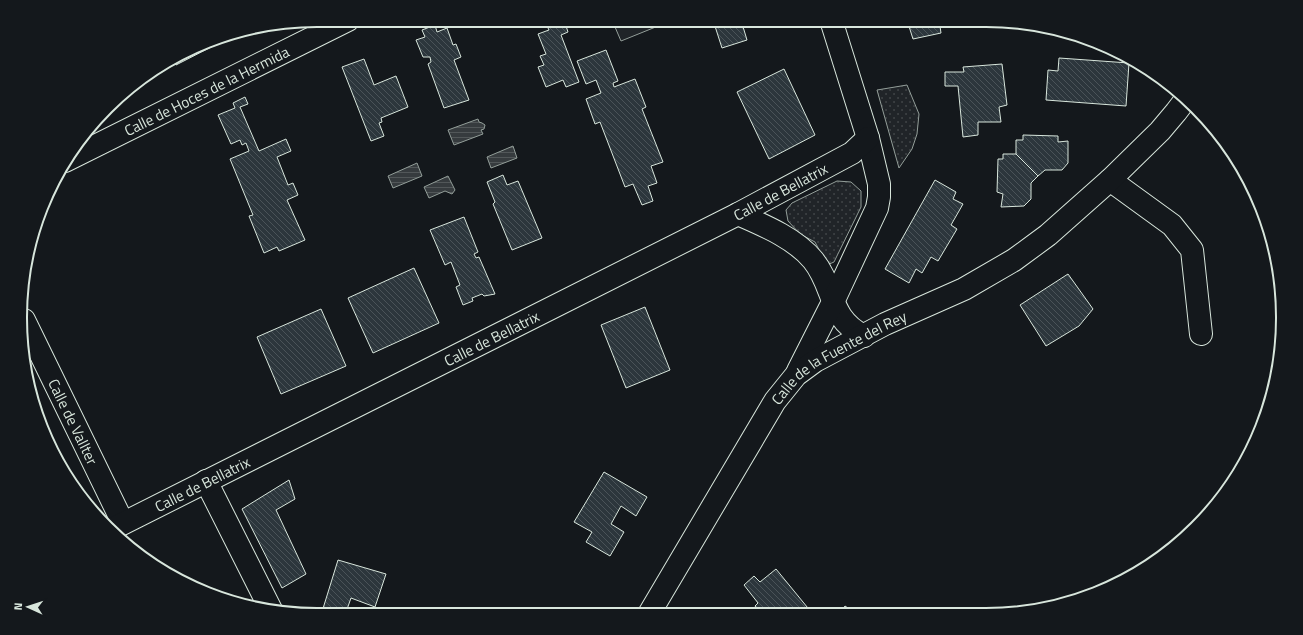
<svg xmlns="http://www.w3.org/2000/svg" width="1303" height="635" font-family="'Titillium Web',sans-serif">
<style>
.green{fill:url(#green-dots);stroke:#939e99}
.pitch{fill:#202428;stroke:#939e99}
.water{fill:url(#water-rules);stroke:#939e99}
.building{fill:url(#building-back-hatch);stroke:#d8e6dc}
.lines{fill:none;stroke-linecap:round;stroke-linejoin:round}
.minor-casing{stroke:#d8e6dc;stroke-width:24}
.minor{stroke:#14181c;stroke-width:22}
.labels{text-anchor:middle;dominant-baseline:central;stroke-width:3;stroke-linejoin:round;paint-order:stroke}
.street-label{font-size:15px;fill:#d8e6dc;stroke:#14181c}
.rim{fill:none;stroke:#d8e6dc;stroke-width:2}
</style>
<defs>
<pattern id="green-dots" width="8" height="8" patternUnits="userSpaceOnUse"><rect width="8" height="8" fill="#202428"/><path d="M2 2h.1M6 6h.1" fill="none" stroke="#404447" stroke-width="1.8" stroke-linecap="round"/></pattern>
<pattern id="water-rules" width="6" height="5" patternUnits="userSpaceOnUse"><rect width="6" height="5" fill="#363b3e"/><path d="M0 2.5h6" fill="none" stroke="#525759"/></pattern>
<pattern id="building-back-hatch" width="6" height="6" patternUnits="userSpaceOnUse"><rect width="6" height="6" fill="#2c363c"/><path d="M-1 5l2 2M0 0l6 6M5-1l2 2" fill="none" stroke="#4a5358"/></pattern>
</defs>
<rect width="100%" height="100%" fill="#14181c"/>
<g class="green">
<path d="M 907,85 L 919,114 L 917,134 L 912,149 L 899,168 L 877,90 Z"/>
<path d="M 837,181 L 851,182 L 861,191 L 861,207 L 834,262 L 827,265 L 815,242 L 800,234 L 788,221 L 786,210 L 792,203 Z"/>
</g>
<path class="pitch" d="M 612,20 L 673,20 L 621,41 Z"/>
<g class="water">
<path d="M 478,119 L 479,122 L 482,123 L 485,125 L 484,129 L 481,130 L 483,134 L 454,145 L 448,130 Z"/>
<path d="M 513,146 L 517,158 L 491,168 L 487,157 Z"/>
<path d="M 417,163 L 422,176 L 393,188 L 388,176 Z"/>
<path d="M 448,176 L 455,190 L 452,194 L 445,191 L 429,198 L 424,187 Z"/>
</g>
<g class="building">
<path d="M 562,20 L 564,20 L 568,32 L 561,35 L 579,82 L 566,87 L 563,80 L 546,87 L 538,67 L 544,65 L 540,56 L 546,54 L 538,34 L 549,30 L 547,26 Z"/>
<path d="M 713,20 L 741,20 L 747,40 L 722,48 Z"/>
<path d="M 907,20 L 939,20 L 941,33 L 913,39 Z"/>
<path d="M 435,25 L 437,32 L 447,28 L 453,45 L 456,44 L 461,57 L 454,60 L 469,100 L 444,108 L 428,64 L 431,62 L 430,57 L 423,57 L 416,40 L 425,37 L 422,30 Z"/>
<path d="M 1035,25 L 1044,26 L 1051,28 L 1035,27 Z"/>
<path d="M 211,42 L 213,46 L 176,65 L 174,62 Z"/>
<path d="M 606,50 L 618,81 L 613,83 L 614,87 L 635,79 L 646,107 L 642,109 L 663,162 L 651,166 L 657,183 L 648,186 L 653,201 L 642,205 L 633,184 L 625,187 L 600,122 L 595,124 L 586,99 L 601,93 L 596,80 L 586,84 L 577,61 Z"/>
<path d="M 1059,58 L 1129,63 L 1126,106 L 1046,100 L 1048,70 L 1058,71 Z"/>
<path d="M 364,59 L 374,85 L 396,76 L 408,107 L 381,118 L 382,122 L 379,123 L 384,136 L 371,141 L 342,67 Z"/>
<path d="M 1002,64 L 1007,105 L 999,107 L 1001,122 L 978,122 L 978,135 L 963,137 L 958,86 L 945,86 L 945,72 L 964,72 L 963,67 Z"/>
<path d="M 784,69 L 815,135 L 769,159 L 737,92 Z"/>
<path d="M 149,75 L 150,77 L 131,87 L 136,82 Z"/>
<path d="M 245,97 L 248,104 L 240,107 L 259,151 L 286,139 L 291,151 L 277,157 L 288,185 L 293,183 L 298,195 L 287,200 L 305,240 L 279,251 L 277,247 L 264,253 L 249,216 L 253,215 L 230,159 L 249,151 L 246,143 L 242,145 L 240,140 L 231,144 L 218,115 L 235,108 L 233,103 Z"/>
<path d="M 1023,135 L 1058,136 L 1058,142 L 1068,141 L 1068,163 L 1062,170 L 1045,170 L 1038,176 L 1016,154 L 1016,140 L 1023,140 Z"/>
<path d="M 1003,154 L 1016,154 L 1038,176 L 1031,183 L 1031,199 L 1024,206 L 1001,207 L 1003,194 L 997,192 L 998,159 L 1003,159 Z"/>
<path d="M 503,175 L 507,185 L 518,181 L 542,238 L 512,250 L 493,204 L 495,202 L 487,182 Z"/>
<path d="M 935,180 L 956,192 L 953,199 L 963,204 L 951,225 L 957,229 L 938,261 L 931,257 L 922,273 L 916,269 L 909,283 L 885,269 Z"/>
<path d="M 464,217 L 478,252 L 474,254 L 476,258 L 479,257 L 495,294 L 484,296 L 482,294 L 472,298 L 473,301 L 463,305 L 456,287 L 460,285 L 451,262 L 445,265 L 430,230 Z"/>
<path d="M 414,268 L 439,323 L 373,353 L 348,298 Z"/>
<path d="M 1068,274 L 1093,309 L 1079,326 L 1046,346 L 1020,305 Z"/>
<path d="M 645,307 L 670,370 L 626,388 L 601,325 Z"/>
<path d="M 321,309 L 346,366 L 281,394 L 257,337 Z"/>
<path d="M 604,472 L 647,497 L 636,516 L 621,506 L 611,524 L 624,532 L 610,556 L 586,542 L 592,532 L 574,522 Z"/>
<path d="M 289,480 L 295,499 L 276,510 L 306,574 L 282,588 L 242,509 Z"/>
<path d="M 338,560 L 386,574 L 375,607 L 351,598 L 345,615 L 321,615 Z"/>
<path d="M 776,569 L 812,613 L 768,613 L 765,609 L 760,613 L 755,606 L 758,603 L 744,585 L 754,576 L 760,582 Z"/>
<path d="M 845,606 L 855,613 L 840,613 Z"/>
</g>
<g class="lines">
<defs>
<g id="minor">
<path id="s1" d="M 65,161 L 348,20"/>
<path d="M 1110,180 L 1172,225 L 1192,250 L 1201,334"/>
<path d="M 738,214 C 763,225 795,238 813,260 C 835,287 828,318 864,336"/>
<path id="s2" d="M 24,320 L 123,523"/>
<path d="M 798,371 L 833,302 L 877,208 L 879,197 L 879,184 L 868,138 L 831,20"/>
<path d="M 206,481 L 271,610"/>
<path id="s3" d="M 110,530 L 738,214 L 852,153 L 868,138"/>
<path id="s4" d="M 649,614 L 775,401 L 796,375 L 815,361 L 885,324 L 964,289 L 1014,260 L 1048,235 L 1110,180 L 1160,131 L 1176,112 L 1186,99"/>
</g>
</defs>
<use href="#minor" class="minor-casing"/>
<use href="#minor" class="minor"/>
</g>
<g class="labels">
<g class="street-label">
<text stroke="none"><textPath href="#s1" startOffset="158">Calle de Hoces de la Hermida</textPath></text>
<text stroke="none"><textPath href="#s3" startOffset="751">Calle de Bellatrix</textPath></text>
<text stroke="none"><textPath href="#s3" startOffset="427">Calle de Bellatrix</textPath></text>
<text stroke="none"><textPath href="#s4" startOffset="326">Calle de la Fuente del Rey</textPath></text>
<text stroke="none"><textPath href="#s2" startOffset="113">Calle de Vallter</textPath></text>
<text stroke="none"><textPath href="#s3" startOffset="103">Calle de Bellatrix</textPath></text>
</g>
</g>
<path d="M0 0H1303V635H0ZM317 27H986A290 290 0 0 1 1276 317V318A290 290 0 0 1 986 608H317A290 290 0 0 1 27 318V317A290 290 0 0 1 317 27Z" fill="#14181c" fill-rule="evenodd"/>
<path class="rim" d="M317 27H986A290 290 0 0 1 1276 317V318A290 290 0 0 1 986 608H317A290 290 0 0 1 27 318V317A290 290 0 0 1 317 27Z"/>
<g transform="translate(28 607) rotate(273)" stroke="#14181c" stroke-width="3" paint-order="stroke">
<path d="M0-3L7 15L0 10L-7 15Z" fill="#d8e6dc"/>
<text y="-6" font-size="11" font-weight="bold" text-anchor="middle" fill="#d8e6dc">N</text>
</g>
</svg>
